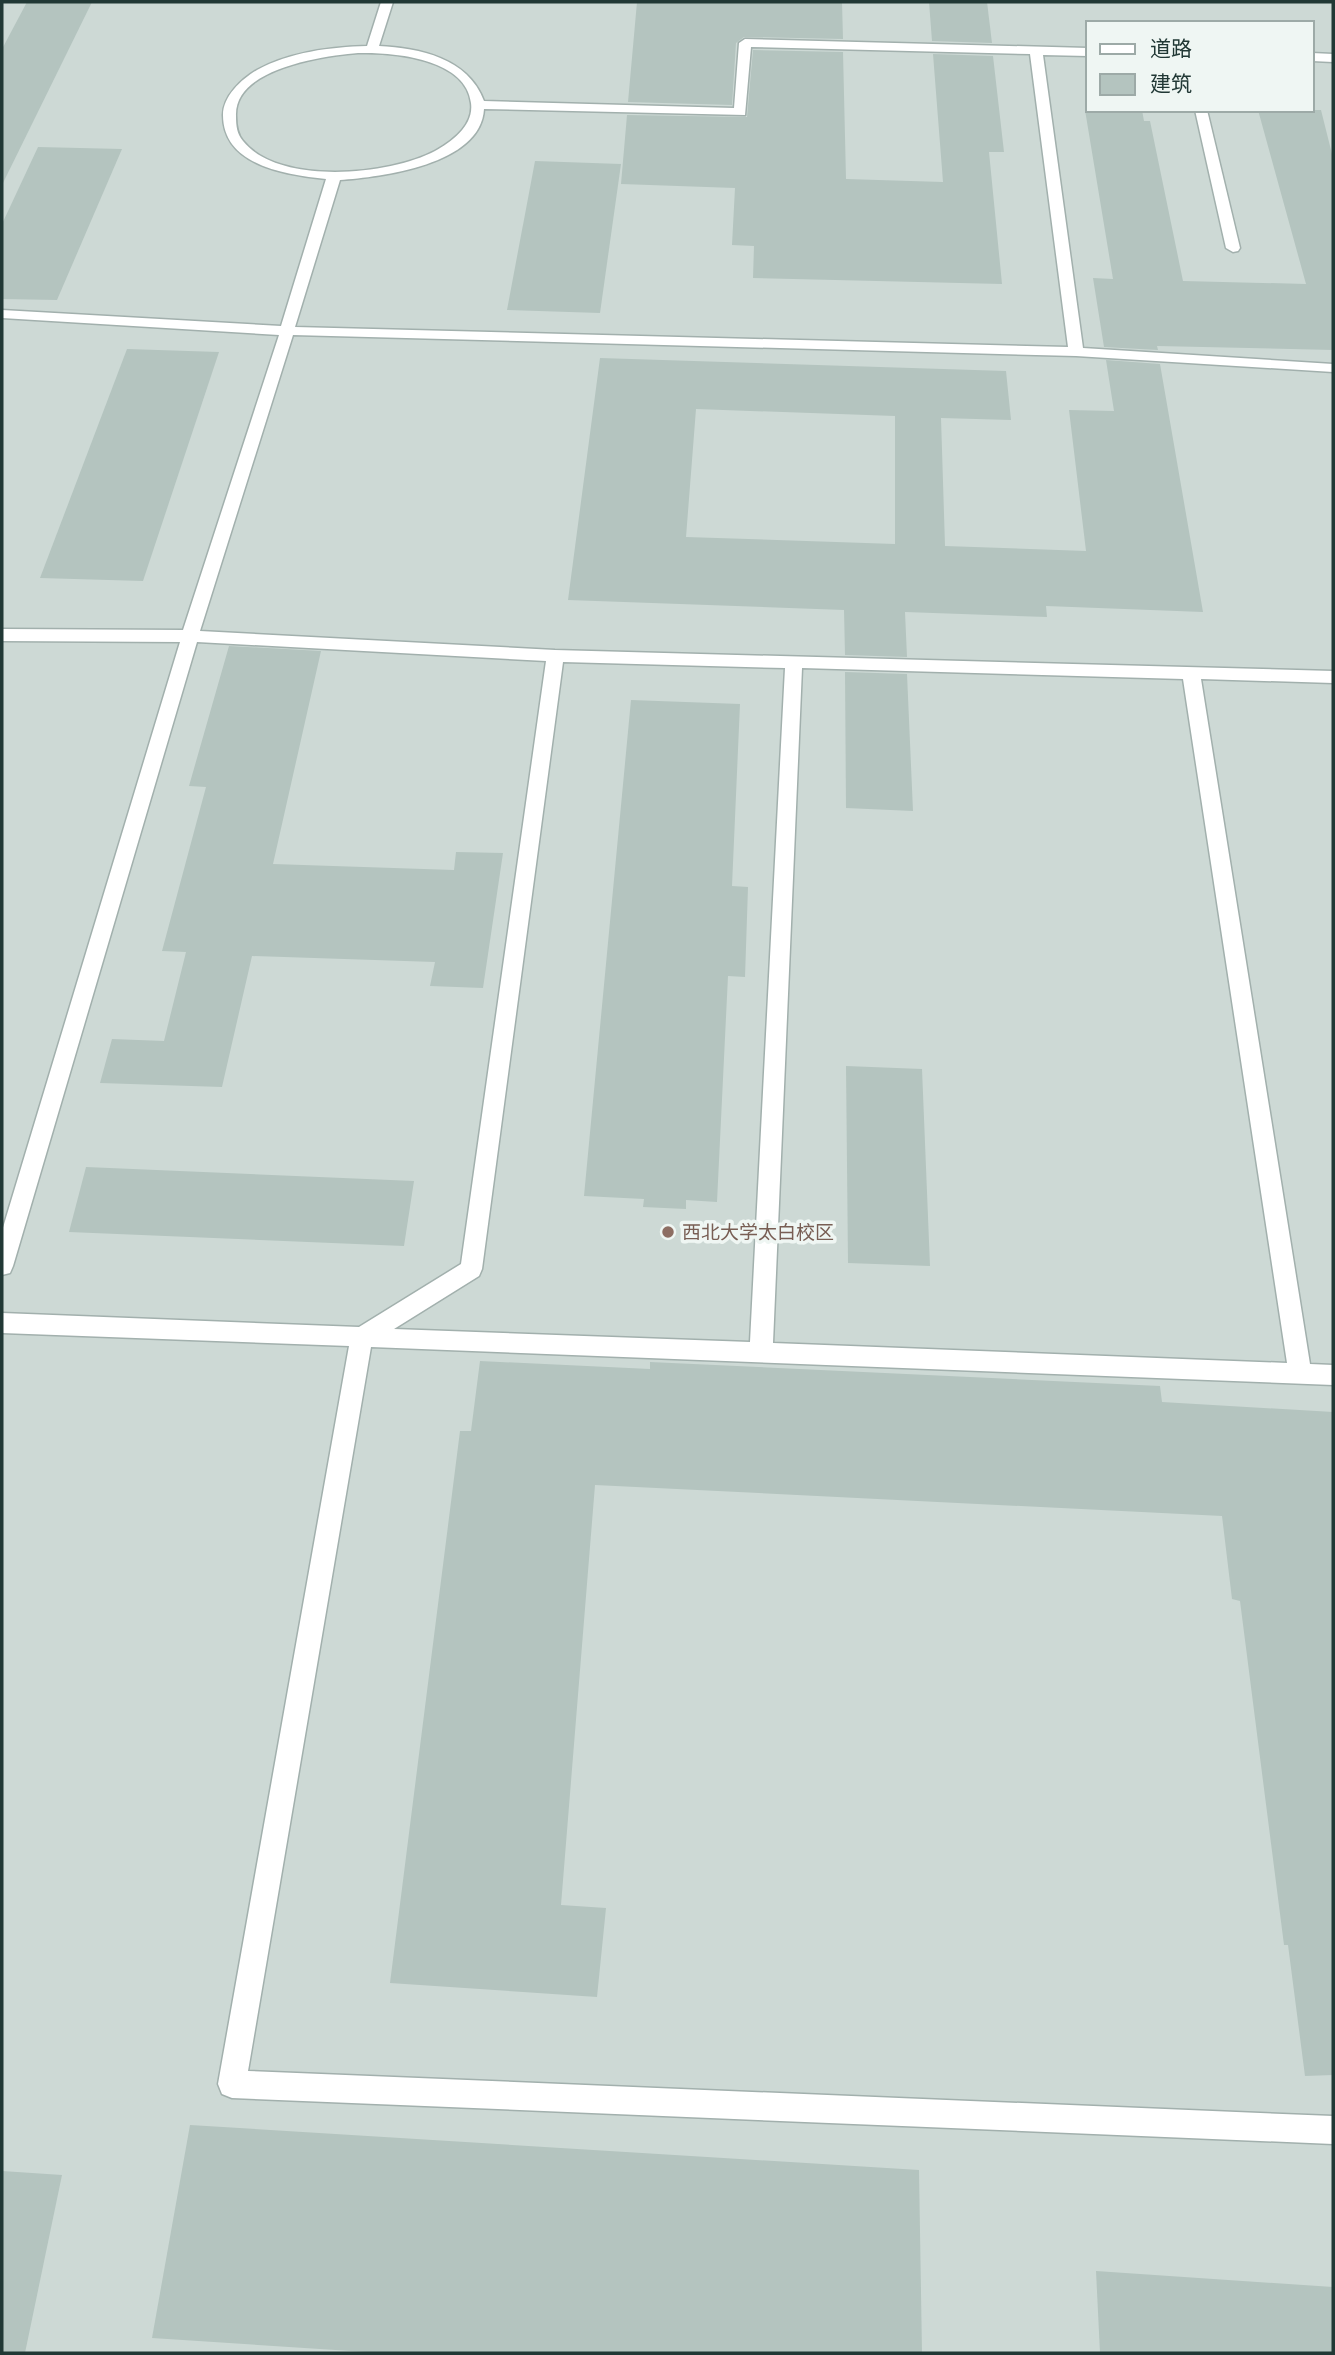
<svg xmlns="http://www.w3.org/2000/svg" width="1335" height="2355" font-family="Ubuntu,'Noto Sans SC',sans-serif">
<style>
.built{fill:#cdd9d5;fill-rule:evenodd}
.building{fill:#b4c4bf;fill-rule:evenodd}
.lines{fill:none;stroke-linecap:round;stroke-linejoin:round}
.minor-casing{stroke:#a2b0ad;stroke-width:3}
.minor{fill:#fff;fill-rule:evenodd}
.education-dot{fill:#8d6e63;stroke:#eff6f3;stroke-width:2.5}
.labels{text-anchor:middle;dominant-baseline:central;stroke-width:7;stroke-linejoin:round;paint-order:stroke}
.education-label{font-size:19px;fill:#785e54;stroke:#eff6f3;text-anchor:start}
</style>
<rect width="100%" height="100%" fill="#dfe9e6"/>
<path class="built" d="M 2,2 L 1333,2 L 1333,2353 L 2,2353 ZM 1088,23 L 1312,23 L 1312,110 L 1088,110 Z"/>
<g class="building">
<path d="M 27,2 L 92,2 L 2,185 L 2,49 Z"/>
<path d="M 637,2 L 842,2 L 843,39 L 744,37 L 736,43 L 732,105 L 628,102 Z"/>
<path d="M 929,2 L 987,2 L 992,43 L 932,41 Z"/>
<path d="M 753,50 L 843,52 L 846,179 L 943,182 L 933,54 L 993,56 L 1004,152 L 989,152 L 1002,284 L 753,278 L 754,246 L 732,245 L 735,188 L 621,184 L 627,115 L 747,117 Z"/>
<path d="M 1085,110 L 1142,110 L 1144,121 L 1150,121 L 1183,281 L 1306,284 L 1258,110 L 1321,110 L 1333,158 L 1333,350 L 1157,346 L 1158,350 L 1104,347 L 1093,278 L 1113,279 Z"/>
<path d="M 38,147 L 122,149 L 57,300 L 2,299 L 2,224 Z"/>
<path d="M 535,161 L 621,164 L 600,313 L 507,310 Z"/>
<path d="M 127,349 L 219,352 L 143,581 L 40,578 Z"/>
<path d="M 600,358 L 1006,371 L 1011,420 L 941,418 L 945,546 L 1086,551 L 1069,410 L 1114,411 L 1106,360 L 1160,364 L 1203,612 L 1046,606 L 1047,617 L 905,612 L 907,657 L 845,655 L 844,610 L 568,600 ZM 696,409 L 895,416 L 895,544 L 686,537 Z"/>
<path d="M 229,646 L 321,651 L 273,864 L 454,870 L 456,852 L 503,853 L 483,988 L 430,986 L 435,962 L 252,956 L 222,1087 L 100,1083 L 112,1039 L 164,1041 L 186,952 L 162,951 L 206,787 L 189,786 Z"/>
<path d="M 845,672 L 907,674 L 913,811 L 846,808 Z"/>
<path d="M 631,700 L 740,704 L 732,886 L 748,887 L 745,977 L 728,976 L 717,1202 L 686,1200 L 686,1209 L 643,1207 L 644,1199 L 584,1196 Z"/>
<path d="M 846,1066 L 922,1069 L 930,1266 L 848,1263 Z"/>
<path d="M 86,1167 L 414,1181 L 404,1246 L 69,1232 Z"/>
<path d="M 480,1361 L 650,1369 L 650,1362 L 1160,1386 L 1162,1402 L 1333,1412 L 1333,2075 L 1305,2076 L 1288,1945 L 1284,1945 L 1240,1601 L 1232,1599 L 1222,1516 L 595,1485 L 561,1905 L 606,1908 L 597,1997 L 390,1983 L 460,1431 L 471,1431 Z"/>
<path d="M 190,2125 L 919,2170 L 922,2353 L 382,2353 L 152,2338 Z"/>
<path d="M 2,2171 L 62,2175 L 25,2353 L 2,2353 Z"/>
<path d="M 1096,2271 L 1333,2287 L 1333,2353 L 1100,2353 Z"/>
</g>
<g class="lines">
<defs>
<g id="minor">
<path d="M 381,2 L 393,2 L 379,46 C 420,48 468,58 484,101 L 734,108 L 739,43 L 745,39 L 1088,48 L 1088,56 L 1043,55 L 1083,348 L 1333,364 L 1333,372 L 1076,356 L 293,335 L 200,631 L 555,650 L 1333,671 L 1333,683 L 1201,679 L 1310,1364 L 1333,1365 L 1333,1385 L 371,1347 L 248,2071 L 1333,2116 L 1333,2144 L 232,2098 L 222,2094 L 218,2084 L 349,1346 L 2,1333 L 2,1313 L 359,1327 L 461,1264 L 546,661 L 197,642 L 13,1266 L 10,1273 L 2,1275 L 2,1231 L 180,642 L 2,641 L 2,629 L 183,630 L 279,335 L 2,318 L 2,310 L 281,326 L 326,179 C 287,175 223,166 223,115 C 223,96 242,79 257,70 C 290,52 330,47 367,46 ZM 751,47 L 1030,54 L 1068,347 L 295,327 L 340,180 C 381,177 481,165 484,109 L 745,115 ZM 358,53 C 392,52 466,58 471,103 C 474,125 453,141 435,151 C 390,175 279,186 243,141 C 237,134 236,126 236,116 C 234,68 324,56 358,53 ZM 563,662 L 785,668 L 750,1342 L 394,1329 L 479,1276 L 482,1269 ZM 802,668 L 1183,679 L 1287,1363 L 773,1343 Z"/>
<path d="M 1312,53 L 1333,54 L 1333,62 L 1312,61 Z"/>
<path d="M 1195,110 L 1207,110 L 1240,248 L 1238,251 L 1233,252 L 1226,248 Z"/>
</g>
</defs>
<use href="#minor" class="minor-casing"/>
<use href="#minor" class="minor"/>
</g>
<circle class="education-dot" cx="668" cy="1232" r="7"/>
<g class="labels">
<g class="education-label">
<text x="682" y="1232">西北大学太白校区</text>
</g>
</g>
<rect width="1335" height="2355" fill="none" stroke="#213835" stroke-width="7"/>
<rect x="1086" y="21" width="228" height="91" fill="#eff6f3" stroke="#9daaa7" stroke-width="2"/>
<rect x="1100" y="44" width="35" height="10" fill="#ffffff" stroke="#9daaa7" stroke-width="2"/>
<text x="1150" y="56" font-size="21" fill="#213835">道路</text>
<rect x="1100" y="74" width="35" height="21" fill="#b4c4bf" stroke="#9daaa7" stroke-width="2"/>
<text x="1150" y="91" font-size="21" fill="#213835">建筑</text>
</svg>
